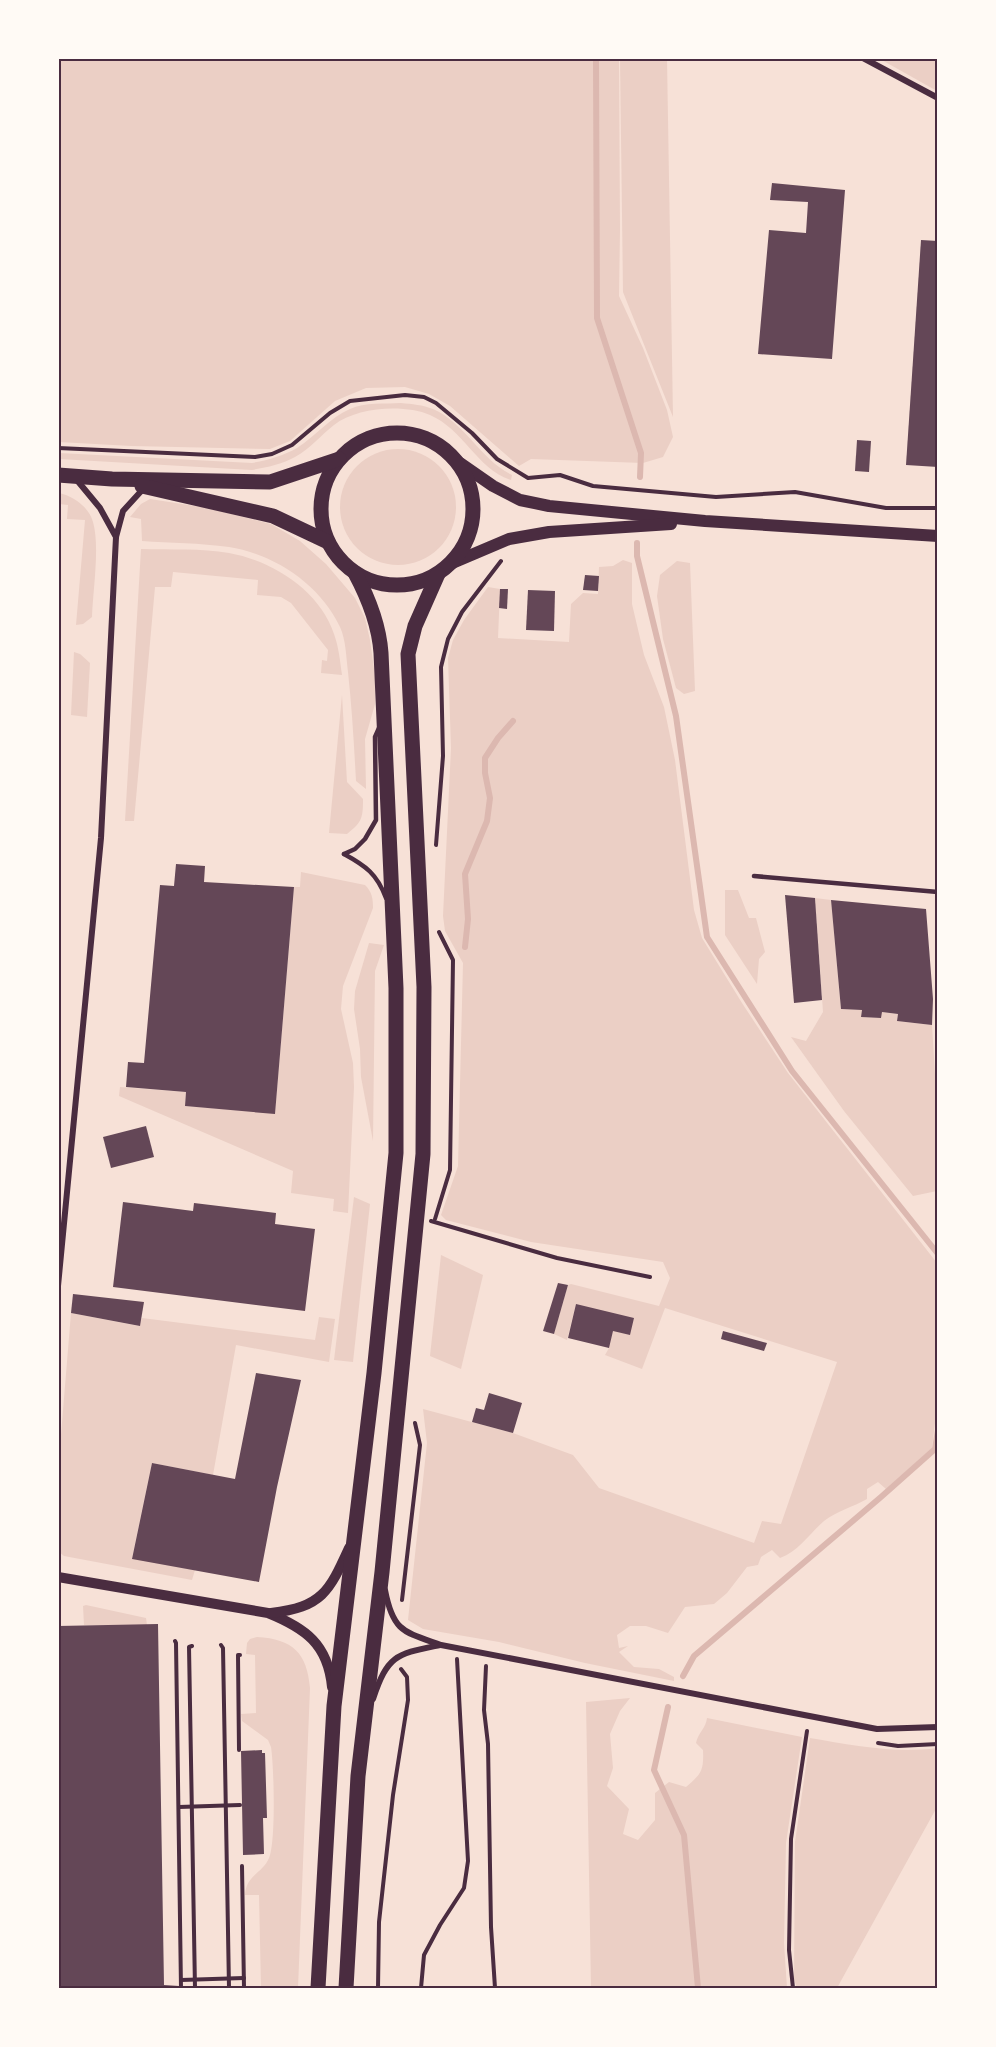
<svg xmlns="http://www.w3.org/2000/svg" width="996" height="2047" font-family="Barlow,sans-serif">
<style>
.green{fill:#ebcfc5}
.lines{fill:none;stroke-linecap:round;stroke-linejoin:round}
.stream{stroke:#dcb8b0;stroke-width:6}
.building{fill:#644757}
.path{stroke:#4a2c40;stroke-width:4}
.service{stroke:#4a2c40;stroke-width:4.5}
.minor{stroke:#4a2c40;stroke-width:6}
.tertiary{stroke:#4a2c40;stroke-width:10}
.secondary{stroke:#4a2c40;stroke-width:12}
.primary{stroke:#4a2c40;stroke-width:15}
.neatline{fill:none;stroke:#4a2c40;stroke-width:2}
</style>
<rect width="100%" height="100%" fill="#f7e1d7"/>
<g class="green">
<path d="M 58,59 L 619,59 L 620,230 L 619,296 L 643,348 L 667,410 L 673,437 L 663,457 L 643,463 L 531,459 L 519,466 L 450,406 L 429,394 L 405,387 L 366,388 L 335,401 L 290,441 L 270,449 L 131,446 L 59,442 Z"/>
<path d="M 620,59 L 667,59 L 673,417 L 623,292 Z"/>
<path d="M 880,59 L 937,59 L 937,91 Z"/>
<path d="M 401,403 C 412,404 423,405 433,409 C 465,423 481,460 512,475 L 511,480 C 477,469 463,429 430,415 C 404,404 357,407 334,425 C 321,435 310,449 295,457 C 281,465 267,467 252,470 L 59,459 L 59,453 L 252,463 C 268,460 283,456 297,448 C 316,436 329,418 350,409 C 365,402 385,404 401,403 Z"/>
<circle cx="398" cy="507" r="58"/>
<path d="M 59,493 C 73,496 89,507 93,522 C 100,546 93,590 92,617 L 83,624 L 76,625 L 85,520 L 67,519 L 68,505 L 59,504 Z"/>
<path d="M 150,499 L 208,508 L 271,524 L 300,541 L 326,564 L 355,598 L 365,618 L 370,640 L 375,676 L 375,704 L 365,739 L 366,789 L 356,781 C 354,745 352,708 348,672 C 346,657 346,640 340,627 C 320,584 274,554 229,547 C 200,543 170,543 142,541 L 141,519 L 130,517 L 141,504 Z"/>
<path d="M 141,549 C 170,550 201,548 229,553 C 273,561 320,591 334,634 C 339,648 340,661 342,675 L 321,673 L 322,660 L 327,661 L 328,650 L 291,603 L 281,597 L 257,595 L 258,580 L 173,572 L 171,587 L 155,587 L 134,821 L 125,821 Z"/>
<path d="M 623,560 L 632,563 L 632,604 L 644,655 L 664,707 L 675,760 L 694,910 L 702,938 L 742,1003 L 788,1073 L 937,1263 L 938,1398 L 932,1448 L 886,1489 L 878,1482 L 867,1489 L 867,1499 C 853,1507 837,1511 824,1521 C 809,1534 799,1551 780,1558 L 772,1550 L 761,1557 L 758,1565 L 747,1567 L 727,1593 L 714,1604 L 685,1607 L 668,1633 L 646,1626 L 630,1626 L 617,1635 L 619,1648 L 628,1646 L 619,1652 L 634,1667 L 659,1669 L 674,1677 L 674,1681 L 585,1663 L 499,1642 L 423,1629 L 408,1620 L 427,1443 L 423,1409 L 513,1433 L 573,1455 L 599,1488 L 754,1543 L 762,1521 L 781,1524 L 837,1362 L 665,1308 L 642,1369 L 605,1355 L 609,1348 L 576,1304 L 567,1340 L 554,1334 L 568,1285 L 571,1284 L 659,1306 L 670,1278 L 663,1262 L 531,1242 L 446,1220 L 441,1215 L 458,1166 L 463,963 L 445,931 L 443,916 L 451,748 L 448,658 L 453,640 L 464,620 L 488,587 L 500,589 L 498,638 L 569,642 L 571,604 L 583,593 L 598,594 L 599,567 L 613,566 Z"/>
<path d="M 677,561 L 690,563 L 695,691 L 684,694 L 676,688 L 663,639 L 657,596 L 660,575 Z"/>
<path d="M 74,652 L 80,654 L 90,663 L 87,717 L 71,715 Z"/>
<path d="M 342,695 L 347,782 L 363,799 C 363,818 362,822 347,834 L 329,833 Z"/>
<path d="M 301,872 L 365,885 C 372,892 373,898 373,908 L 343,986 L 341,1009 L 353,1063 L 354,1087 L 348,1213 L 333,1211 L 334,1199 L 291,1193 L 293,1171 L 119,1096 L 120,1087 L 186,1092 L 185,1106 L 275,1113 L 294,887 L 300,887 Z"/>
<path d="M 725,890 L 738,890 L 749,918 L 756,918 L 765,952 L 759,959 L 757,984 L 725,935 Z"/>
<path d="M 815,898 L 831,900 L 841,1009 L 862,1010 L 861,1017 L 880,1018 L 882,1012 L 898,1014 L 897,1021 L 932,1025 L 935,1074 L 938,1075 L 937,1191 L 913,1196 L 844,1111 L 791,1037 L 806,1041 L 823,1012 Z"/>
<path d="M 369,943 L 384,945 L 375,971 L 373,1141 L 361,1077 L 360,1049 L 354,1009 L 355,991 Z"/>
<path d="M 354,1197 L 370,1204 L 353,1362 L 334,1360 Z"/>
<path d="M 441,1255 L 483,1275 L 461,1369 L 430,1356 Z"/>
<path d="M 71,1313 L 139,1326 L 142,1318 L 315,1340 L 319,1317 L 335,1319 L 329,1362 L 236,1345 L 213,1475 L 152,1463 L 132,1558 L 195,1570 L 192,1580 L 64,1556 L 59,1552 L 59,1459 Z"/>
<path d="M 86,1605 L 146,1618 L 147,1625 L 84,1625 L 83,1606 Z"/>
<path d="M 257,1637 C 293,1639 307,1653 310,1688 L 298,1988 L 261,1988 L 259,1895 L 245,1895 C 246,1875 263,1873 269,1858 C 276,1842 274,1766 271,1747 L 268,1740 L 242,1721 L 241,1714 L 256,1713 L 255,1655 L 246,1654 L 247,1643 L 250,1639 Z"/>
<path d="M 630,1698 L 620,1711 L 610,1734 L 613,1768 L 607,1786 L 629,1809 L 623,1834 L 638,1840 L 655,1820 L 655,1793 L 669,1782 L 686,1787 C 701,1774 704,1771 703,1750 L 696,1743 C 698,1733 706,1728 707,1718 L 802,1737 L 786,1843 L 784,1943 L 787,1988 L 591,1988 L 586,1702 Z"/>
<path d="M 810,1738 C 852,1745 895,1754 937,1748 L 937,1807 L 837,1988 L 797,1988 L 794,1979 L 795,1842 Z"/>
</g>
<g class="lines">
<g class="stream">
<path d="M 596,58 L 597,318 L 641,453 L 640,477"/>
<path d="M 637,543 L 637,556 L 676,716 L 707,937 L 792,1071 L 938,1254"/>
<path d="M 465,947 L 468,919 L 465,874 L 487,821 L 490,798 L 485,773 L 485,758 L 498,738 L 513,721"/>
<path d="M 683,1676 L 694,1656 L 881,1497 L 935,1449 L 938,1430"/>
<path d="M 668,1707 L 654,1770 L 684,1835 L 698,1988"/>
</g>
</g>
<g class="building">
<path d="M 772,183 L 845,190 L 832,359 L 758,354 L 769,230 L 806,233 L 808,202 L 770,200 Z"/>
<path d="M 921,240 L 938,241 L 938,467 L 906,465 Z"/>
<path d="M 857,440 L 871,441 L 869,472 L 855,471 Z"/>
<path d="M 585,575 L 599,576 L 598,591 L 583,590 Z"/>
<path d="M 500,589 L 508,589 L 507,609 L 499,608 Z"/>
<path d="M 528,590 L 555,591 L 554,631 L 526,630 Z"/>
<path d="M 176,864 L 205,866 L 204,882 L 294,887 L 275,1114 L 185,1106 L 186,1092 L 126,1087 L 128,1062 L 144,1063 L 160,885 L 174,886 Z"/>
<path d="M 785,895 L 815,898 L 822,1000 L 794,1003 Z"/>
<path d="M 831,900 L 926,909 L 933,999 L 932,1025 L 897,1021 L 898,1014 L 882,1012 L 881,1018 L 861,1017 L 862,1010 L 841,1009 Z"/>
<path d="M 146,1126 L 154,1157 L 111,1168 L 103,1137 Z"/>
<path d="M 123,1202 L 193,1211 L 194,1203 L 276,1213 L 275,1224 L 315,1229 L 305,1311 L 113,1287 Z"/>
<path d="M 558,1283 L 568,1285 L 554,1334 L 543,1331 Z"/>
<path d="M 73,1294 L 144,1302 L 140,1326 L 71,1313 Z"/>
<path d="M 576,1304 L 634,1318 L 630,1335 L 613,1331 L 609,1348 L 568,1338 Z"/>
<path d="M 723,1331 L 767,1343 L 764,1351 L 721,1339 Z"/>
<path d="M 256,1373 L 301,1380 L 277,1487 L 259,1582 L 132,1559 L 152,1463 L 235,1479 Z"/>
<path d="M 489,1393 L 522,1403 L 513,1433 L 472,1422 L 476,1408 L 484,1410 Z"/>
<path d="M 158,1624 L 164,1985 L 179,1986 L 179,1988 L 58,1988 L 58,1626 Z"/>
<path d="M 262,1750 L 262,1753 L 265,1753 L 267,1818 L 263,1818 L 264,1854 L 243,1855 L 241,1751 Z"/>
</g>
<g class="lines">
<g class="path">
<path d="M 58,448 L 255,457 L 272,454 L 292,445 L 330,413 L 350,401 L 405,395 L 424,397 L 436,403 L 472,433 L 497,459 L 528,478 L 560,475 L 593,486 L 716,497 L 795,492 L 886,508 L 938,508"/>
<path d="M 436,845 L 443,756 L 441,667 L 448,639 L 462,612 L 501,561"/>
<path d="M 435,1219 L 450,1170 L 453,960 L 439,932"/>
<path d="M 431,1221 L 557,1258 L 650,1277"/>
<path d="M 402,1600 L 420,1445 L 415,1423"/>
<path d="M 175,1641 L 176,1643 L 181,1988"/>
<path d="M 221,1645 L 223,1648 L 229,1988"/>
<path d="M 192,1646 L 189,1647 L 195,1988"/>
<path d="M 486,1666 L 484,1710 L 488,1744 L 491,1927 L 495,1988"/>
<path d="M 878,1743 L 898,1746 L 938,1744"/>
<path d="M 239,1750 L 238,1655 L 240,1655"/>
<path d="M 179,1807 L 240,1805"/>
<path d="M 242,1866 L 244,1988"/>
<path d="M 181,1980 L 244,1978"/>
<path d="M 378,1988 L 379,1922 L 393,1795 L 408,1700 L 407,1677 L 401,1669"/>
<path d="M 421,1988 L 424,1955 L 440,1925 L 464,1888 L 468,1861 L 457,1659"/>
<path d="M 793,1988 L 789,1950 L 791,1839 L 807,1731"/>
</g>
<g class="service">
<path d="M 344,854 L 355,849 L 365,839 L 376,820 L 375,737 L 379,728"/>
<path d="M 344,854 C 366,866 377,874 386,898"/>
<path d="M 754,876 L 938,892"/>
</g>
<g class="minor">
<path d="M 863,58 L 938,98"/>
<path d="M 76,479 L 100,508 L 116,537"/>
<path d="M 58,1286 L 101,838 L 116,537 L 123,511 L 144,488"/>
<path d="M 385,1590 C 393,1632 404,1632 441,1645 L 877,1729 L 938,1727"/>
<path d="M 373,1699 C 388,1654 397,1654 440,1645"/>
</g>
<g class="tertiary">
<path d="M 58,1577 L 268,1613 C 305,1628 328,1644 332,1687"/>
<path d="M 271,1613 C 322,1607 329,1592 349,1548"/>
</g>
<g class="secondary">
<path d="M 457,461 L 493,486 L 520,500 L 549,506 L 705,521 L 938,536"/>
<path d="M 450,564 L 509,539 L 549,532 L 671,524"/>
</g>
<g class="primary">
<circle cx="397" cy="509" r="76"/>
<path d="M 58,475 L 112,479 L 270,482 L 339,459"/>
<path d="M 142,486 L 273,516 L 328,542"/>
<path d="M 318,1988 L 334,1706 L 374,1373 L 396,1153 L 396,988 L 381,653 C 379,624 369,599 355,573"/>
<path d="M 346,1988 L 358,1776 L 382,1572 L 423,1154 L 424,987 L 408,654 L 415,626 L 438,574"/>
</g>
</g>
<rect width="996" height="2047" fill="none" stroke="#fffaf5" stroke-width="120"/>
<rect x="60" y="60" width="876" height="1927" class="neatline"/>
</svg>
